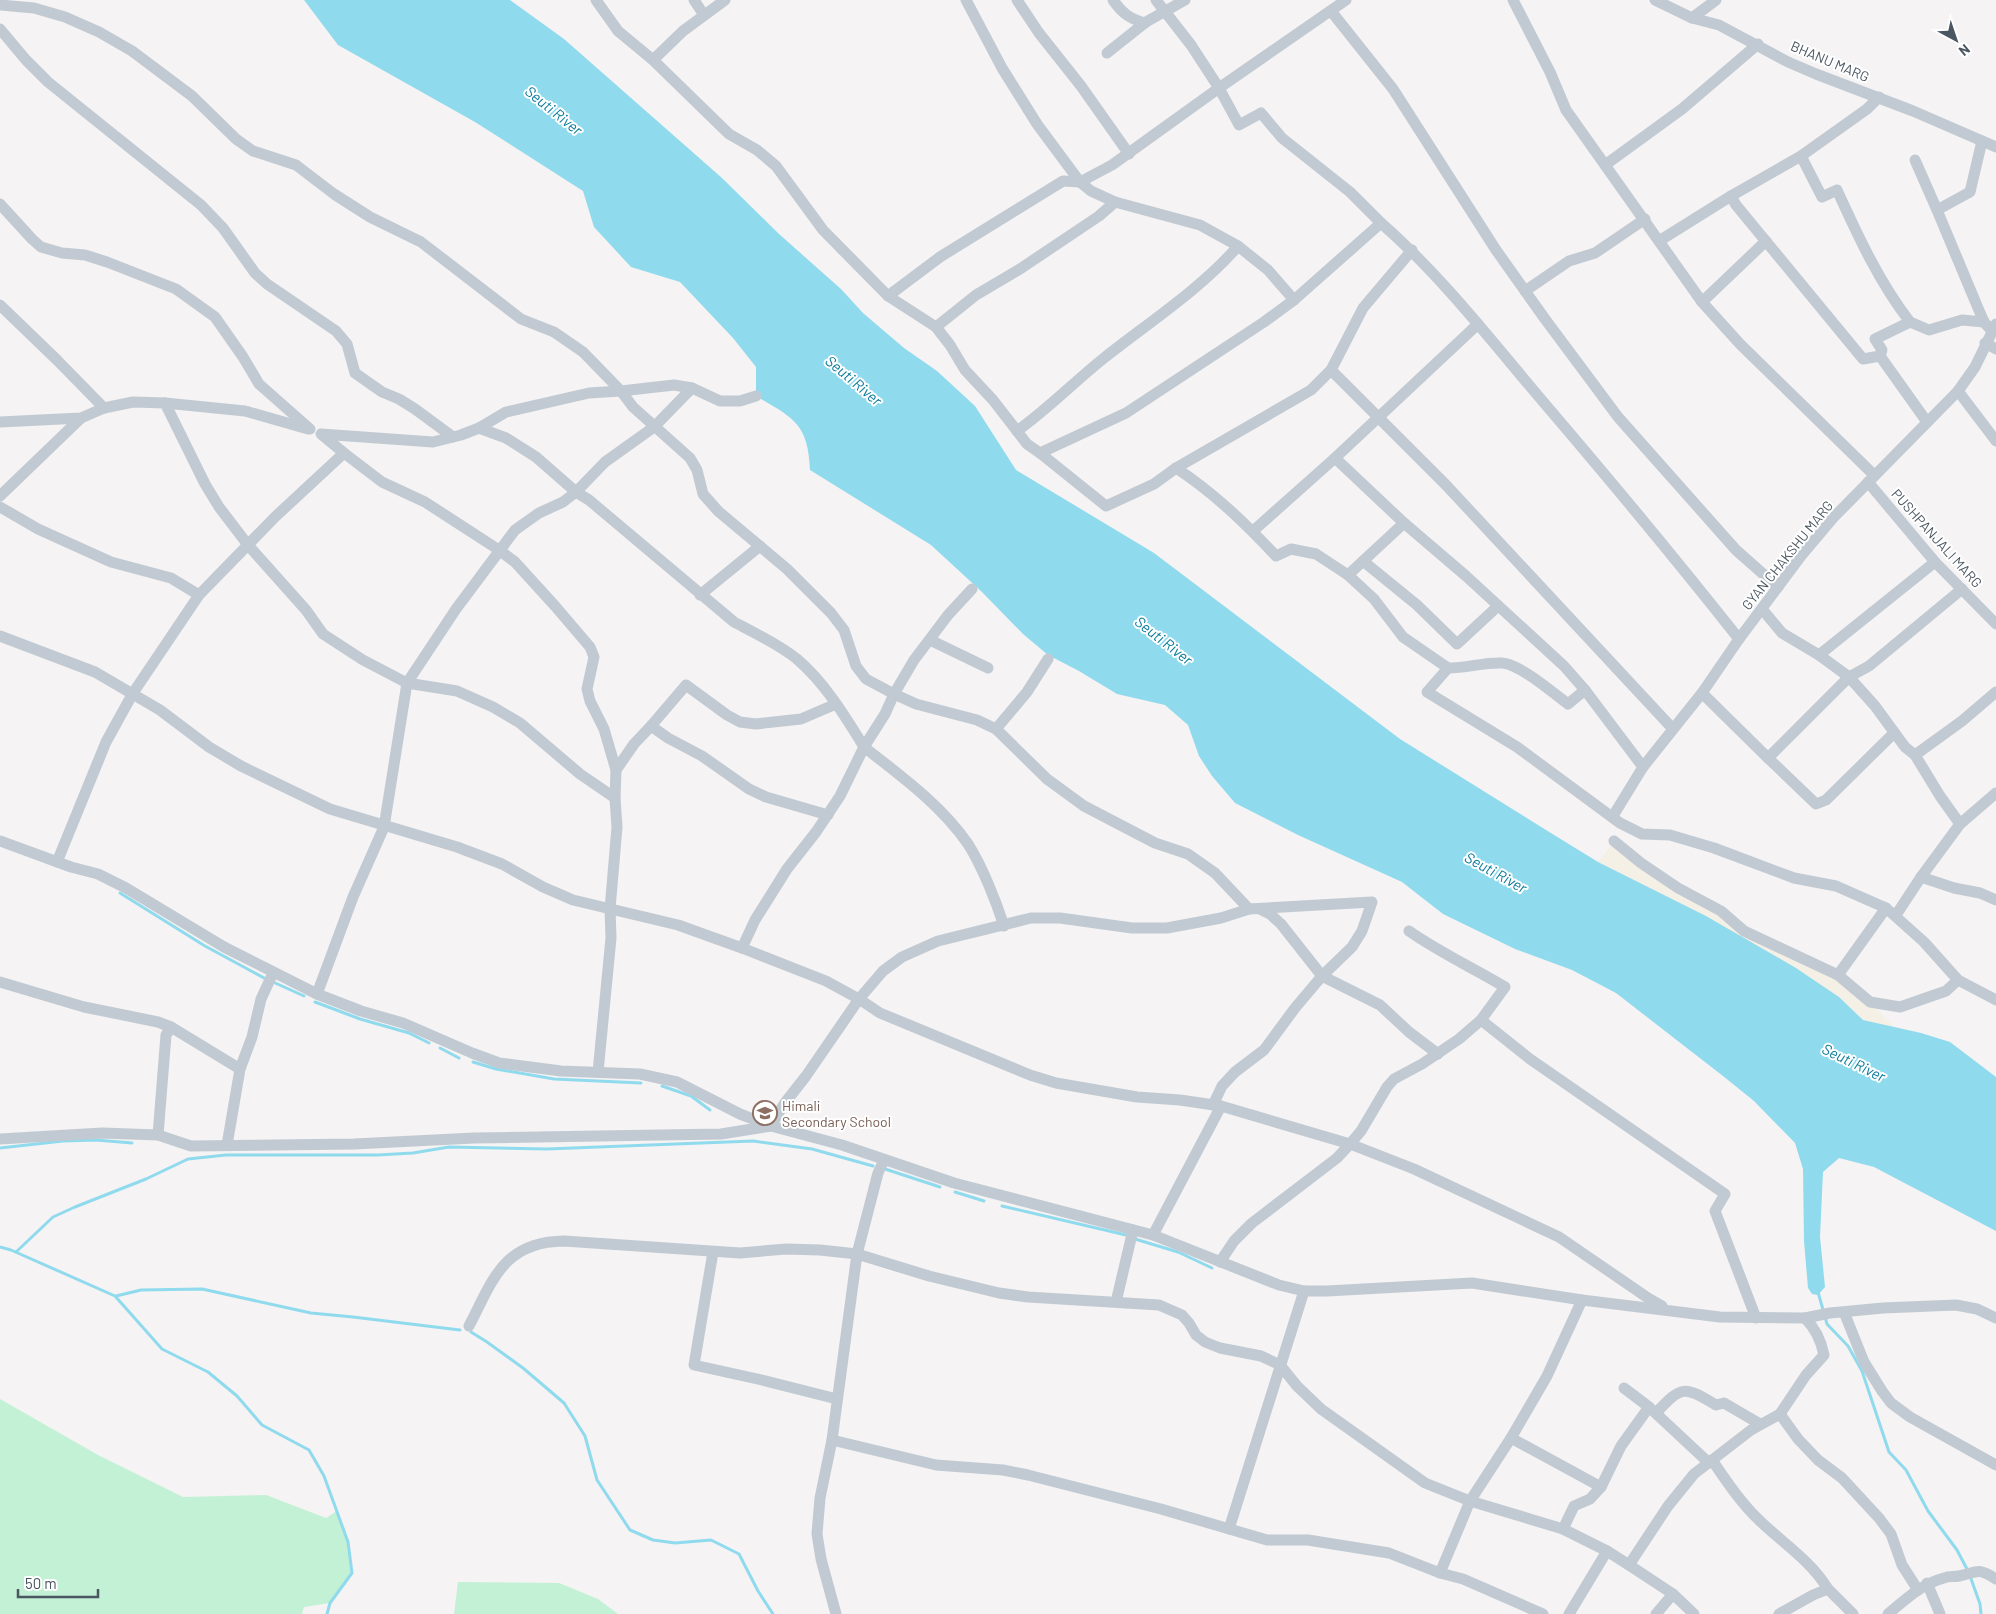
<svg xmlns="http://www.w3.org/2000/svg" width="1996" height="1614" font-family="Barlow,sans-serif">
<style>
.green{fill:#c3f1d5}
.sand{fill:#f5f0e5}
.water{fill:#90daee}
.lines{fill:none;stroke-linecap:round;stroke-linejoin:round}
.stream{stroke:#90daee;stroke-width:3}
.street{stroke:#c1cad2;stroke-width:11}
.labels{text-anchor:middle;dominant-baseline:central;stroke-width:4;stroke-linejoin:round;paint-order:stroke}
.street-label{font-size:14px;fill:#4a5661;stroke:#fff}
.education-label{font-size:14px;fill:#785e54;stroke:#fff;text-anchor:start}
.water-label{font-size:15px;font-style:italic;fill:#0c7c9b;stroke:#fff}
</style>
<rect width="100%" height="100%" fill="#f5f3f3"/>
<g class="green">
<path d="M 0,1399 L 98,1455 L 183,1497 L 266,1495 L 326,1518 L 337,1511 L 348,1542 L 352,1573 L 330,1603 L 304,1607 L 302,1614 L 0,1614 Z"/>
<path d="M 458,1582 L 559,1583 L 598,1599 L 618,1614 L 454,1614 Z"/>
</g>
<path class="sand" d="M 1614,841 L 1744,931 L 1838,975 L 1870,1002 L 1894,1027 L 1863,1020 L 1839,997 L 1598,862 Z"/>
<path class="water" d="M 304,0 L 510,0 L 564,39 L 722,178 L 779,234 L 841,289 L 863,313 L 904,348 L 937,371 L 975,406 L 1016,470 L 1154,553 L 1400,739 L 1546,830 L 1598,862 L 1706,916 L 1796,968 L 1839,997 L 1863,1020 L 1921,1033 L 1950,1042 L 1996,1077 L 1996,1231 L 1874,1167 L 1839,1158 L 1823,1172 L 1820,1237 L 1825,1287 L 1818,1295 L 1812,1294 L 1808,1288 L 1804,1241 L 1803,1169 L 1795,1143 L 1754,1101 L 1723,1076 L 1616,993 L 1572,970 L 1515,949 L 1443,914 L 1402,882 L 1298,835 L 1235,803 L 1212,776 L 1199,756 L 1188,725 L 1165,705 L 1117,694 L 1079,671 L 1048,655 L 1023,634 L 982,592 L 931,545 L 810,470 C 808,423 793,418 756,396 L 756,367 L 733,338 L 680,282 L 631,267 L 594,227 L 583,191 L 475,122 L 338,45 Z"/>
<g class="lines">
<g class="stream">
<path d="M 120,893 L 205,946 L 264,978"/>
<path d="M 273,982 L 304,996"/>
<path d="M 315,1002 L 360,1019 L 409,1033 L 429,1043"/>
<path d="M 440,1048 L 459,1058"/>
<path d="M 473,1062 L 496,1069 L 554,1079 L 641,1083"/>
<path d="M 662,1086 L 691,1096 L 710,1110"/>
<path d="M 0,1148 L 63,1141 L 96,1140 L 132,1143"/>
<path d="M 885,1169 L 940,1187"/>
<path d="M 955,1192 L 984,1201"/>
<path d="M 1002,1206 L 1126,1235"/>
<path d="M 1135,1239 L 1178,1252 L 1212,1268"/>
<path d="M 0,1247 L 11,1250 L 115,1296 L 162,1349 L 208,1372 L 237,1396 L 262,1425 L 309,1450 L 324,1476 L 348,1542 L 352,1573 L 330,1603 L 327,1614"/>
<path d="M 16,1252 L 53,1217 L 75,1207 L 146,1179 L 188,1159 L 226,1155 L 378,1155 L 413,1153 L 449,1147 L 547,1149 L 753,1141 L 812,1149 L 873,1166"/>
<path d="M 1818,1292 L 1827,1324 L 1848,1346 L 1862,1371 L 1889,1452 L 1906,1470 L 1928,1511 L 1957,1550 L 1968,1571"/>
<path d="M 116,1296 L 141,1290 L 202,1289 L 311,1313 L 353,1317 L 460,1330"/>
<path d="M 471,1332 L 487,1342 L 523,1368 L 564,1403 L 585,1436 L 597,1480 L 630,1530 L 653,1540 L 675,1543 L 711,1540 L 739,1554 L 758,1591 L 773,1614"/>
<path d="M 1970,1576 L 1980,1604 L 1981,1614"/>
</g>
<g class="street">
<path d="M 596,0 L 618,31 L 653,60 L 729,134 L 757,150 L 776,166 L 823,230 L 888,296 L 936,327 L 950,345 L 965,370 L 993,400 L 1027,444 L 1040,453 L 1126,413 L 1264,322 L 1294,300 L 1381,223 C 1445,279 1496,347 1551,411 C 1615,486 1678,562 1739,639"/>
<path d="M 694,0 L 704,15"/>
<path d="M 966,0 L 1002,68 L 1037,124 L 1080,182 L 1091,191 L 1115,202 L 1200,225 L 1238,246 L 1268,270 L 1294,300"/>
<path d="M 1017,0 L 1039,33 L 1081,86 L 1129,154"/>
<path d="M 1113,0 C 1122,13 1130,19 1145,23"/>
<path d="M 1156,0 L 1191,45 L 1219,88 L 1239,125 L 1261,113 L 1282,138 L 1350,192 L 1381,223"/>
<path d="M 1513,0 L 1550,72 L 1566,110 L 1702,302 L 1740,344 L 1874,475"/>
<path d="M 1655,0 L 1692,18 L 1719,25 L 1788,62 L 1816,74 L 1913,111 L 1996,147"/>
<path d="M 0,5 L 34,8 L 65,17 L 99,32 L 132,51 L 192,96 L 236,139 L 253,151 L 296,165 L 334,194 L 370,217 L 421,242 L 521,319 L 554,332 L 583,352 L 621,391 L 589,393 L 506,412 L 479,428 L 506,438 L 536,457 L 576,492 L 563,502 L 539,513 L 515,530 L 456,609 L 407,683 L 384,827 L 353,897 L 317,994"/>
<path d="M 1331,11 L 1393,89 L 1496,250 L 1545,319 L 1618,417 L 1736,550 L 1778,587"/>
<path d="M 1692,18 L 1716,0"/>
<path d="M 0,29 L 26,60 L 48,82 L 201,205 L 223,228 L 255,273 L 267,284 L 336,331 L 347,344 L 355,373 L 382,392 L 399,399 L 415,409 L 453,437"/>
<path d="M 1107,53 L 1146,22 L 1185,0"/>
<path d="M 653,60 L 683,31 L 725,0"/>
<path d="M 1879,97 L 1867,109 L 1801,156 L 1731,196 L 1736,205 L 1863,359 L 1880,356 L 1927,422"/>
<path d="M 1982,141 L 1970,192 L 1937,210 L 1978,308 L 1984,322 L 1992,331"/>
<path d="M 1801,156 L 1822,197 L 1837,190 C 1858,236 1879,282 1910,322"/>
<path d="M 1915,160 L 1937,210"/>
<path d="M 1605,165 L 1682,109 L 1758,44"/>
<path d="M 0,204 L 32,239 L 41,247 L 62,253 L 85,255 L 107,262 L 176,289 L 215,317 L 243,357 L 259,384 L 310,429"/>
<path d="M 1659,241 L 1731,196"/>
<path d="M 1525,291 L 1569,261 L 1595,253 L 1645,219"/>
<path d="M 888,296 L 940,257 L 1063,181 L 1080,182 L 1112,165 L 1219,88 L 1346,0"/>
<path d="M 1702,302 L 1766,241"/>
<path d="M 0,305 L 57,360 L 104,408"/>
<path d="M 936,327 L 976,295 L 1020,269 L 1099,216 L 1115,202"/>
<path d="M 1985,343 L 1996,349"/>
<path d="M 1880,356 L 1882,350 L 1875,339 L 1910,322 L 1929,330 L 1962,320 L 1984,322"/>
<path d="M 1331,370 L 1446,485 L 1673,729"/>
<path d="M 692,388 L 654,427 L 605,462 L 576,492 L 589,500 L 734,622 C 755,633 778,644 797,659 C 825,683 845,716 864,747 L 885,714 L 894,694 L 914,660 L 948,615 L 972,589"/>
<path d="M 1958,391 L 1996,441"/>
<path d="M 756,396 L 740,401 L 720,401 L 692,388 L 674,385 L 621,391 L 633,407 L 690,458 L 697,470 L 703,494 L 718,511 L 787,569 L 831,613 L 844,630 L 856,666 L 866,679 L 894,694 L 916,704 L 977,720 L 996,729 L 1047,779 L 1084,806 L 1155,843 L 1188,854 L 1215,873 L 1249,909"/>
<path d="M 165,403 L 245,411 L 308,429"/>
<path d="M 0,422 L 81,418 L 104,408 L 133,402 L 165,403 L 205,484 L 219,507 L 248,545 L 306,610 L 323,634 L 363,660 L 407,683 L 457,691 L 493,707 L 520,723 L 580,774 L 615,798 L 617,827 L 610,909 L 611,938 L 598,1072"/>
<path d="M 479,428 L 461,435 L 433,442 L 321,434 L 344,453 L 382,482 L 425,502 L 499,550 L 515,562 L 555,606 L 590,647 L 594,657 L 587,689 L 590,701 L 604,729 L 616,770 L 615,798"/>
<path d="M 1017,431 C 1048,409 1074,382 1104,358 C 1148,323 1202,288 1238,246"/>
<path d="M 1040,453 L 1106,506 L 1154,484 L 1176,468 L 1311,390 L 1331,370 L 1363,308 L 1412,250"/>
<path d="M 1335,458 L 1404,523 L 1466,576 L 1564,666 L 1585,690 L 1643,767"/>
<path d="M 1176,468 C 1214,493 1245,523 1276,556 L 1291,549 L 1316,554 L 1348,575 L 1374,599 L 1403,637 L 1448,668 L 1427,692 L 1517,747 L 1620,823 L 1642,834 L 1670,835 L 1714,848 L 1794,878 L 1836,886 L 1886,908 L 1924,942 L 1958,980 L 1996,1000"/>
<path d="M 1868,482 L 1935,562 L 1996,624"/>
<path d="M 0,496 L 81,418"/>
<path d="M 0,507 L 38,529 L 111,562 L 171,578 L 199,595"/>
<path d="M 1253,531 L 1335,458 L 1478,324"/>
<path d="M 1363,561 L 1417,605 L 1457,644 L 1498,606"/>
<path d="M 1348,575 L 1404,523"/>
<path d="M 700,595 L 760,546"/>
<path d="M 1762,609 L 1782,633 L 1819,655 L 1849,677 L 1875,706 L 1905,747 L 1915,755 L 1940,796 L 1960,824"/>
<path d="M 0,636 L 95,672 L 160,710 L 209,747 L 241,766 L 330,809 L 457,847 L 502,864 L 543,887 L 573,900 L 678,925 L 742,948 L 826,981 L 859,999 L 880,1013 L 1030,1075 L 1056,1083 L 1137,1097 L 1180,1100 L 1221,1106 L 1350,1144 L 1414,1169 L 1559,1237 L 1648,1298 L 1662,1306"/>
<path d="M 930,640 L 988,668"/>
<path d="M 1819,655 L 1935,562"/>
<path d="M 1448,668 C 1467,668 1485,662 1502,663 C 1520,664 1553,693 1568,704 L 1585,690"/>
<path d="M 1702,693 L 1768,758 L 1849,677 L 1869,666 L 1962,589"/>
<path d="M 651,726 L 686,685 L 727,715 L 740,722 L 756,724 L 801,719 L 836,704"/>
<path d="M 996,729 L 1027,692 L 1048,659"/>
<path d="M 1915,755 L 1962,721 L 1996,692"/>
<path d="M 1768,758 L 1816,804 L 1826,800 L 1894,733"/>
<path d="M 616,770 L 634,744 L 651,726 L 668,738 L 702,756 L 749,789 L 766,797 L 828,815"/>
<path d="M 1613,816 L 1643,767 L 1702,693 L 1739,639 L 1801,556 L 1833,518 L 1958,391 L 1975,367 L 1996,324"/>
<path d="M 0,841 L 71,867 L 98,874 L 126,888 L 224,947 L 317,994 L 361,1011 L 403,1023 L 472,1053 L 499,1063 L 561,1071 L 640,1074 L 677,1082 L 740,1114 L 771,1126 L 842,1145 L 954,1183 L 1153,1235 L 1279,1285 L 1304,1291 L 1327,1291 L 1472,1283 L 1582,1300 L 1720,1317 L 1805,1318 L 1830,1313 L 1883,1308 L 1956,1305 L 1977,1309 L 1996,1318"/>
<path d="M 1614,841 L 1641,863 L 1678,888 L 1721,911 L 1744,931 L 1838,975 L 1870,1002 L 1900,1007 L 1946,991 L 1958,980"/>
<path d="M 57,862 L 106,742 L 133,693 L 199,595 L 275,517 L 344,453"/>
<path d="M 1921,877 L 1954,888 L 1980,893 L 1996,900"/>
<path d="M 1260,909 L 1270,914 L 1281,924 L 1322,976 L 1380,1005 L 1409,1032 L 1438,1054"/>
<path d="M 1896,915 L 1921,877 L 1960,824 L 1996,793"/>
<path d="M 742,948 L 755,920 L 787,869 L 816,832 L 840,796 L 864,747 C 901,776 941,805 968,844 C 982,866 996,901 1004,926"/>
<path d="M 1838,975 L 1886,908"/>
<path d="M 0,982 L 84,1007 L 158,1022 L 171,1027 L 240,1069"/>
<path d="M 1481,1020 L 1530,1059 L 1725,1194 L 1715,1211 L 1756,1318"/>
<path d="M 158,1135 L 166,1035 L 171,1027"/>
<path d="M 0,1139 L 102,1133 L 158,1135 L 191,1146 L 354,1144 L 474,1138 L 721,1134 L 771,1126 L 784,1104 L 806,1076 L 859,999 L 883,971 L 902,957 L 938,941 L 1031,918 L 1060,918 L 1132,928 L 1167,928 L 1221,918 L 1249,909 L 1372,902 L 1362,931 L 1352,947 L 1322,976 L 1295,1008 L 1264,1050 L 1235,1072 L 1222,1086 L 1213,1105"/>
<path d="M 227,1145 L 240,1069 L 252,1037 L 261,999 L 273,973"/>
<path d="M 1153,1235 L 1221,1106"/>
<path d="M 713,1252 L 694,1365 L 762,1380 L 837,1399"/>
<path d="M 1220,1262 L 1234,1241 L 1252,1223 L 1337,1158 L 1350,1144 L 1361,1131 L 1387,1087 L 1394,1079 L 1422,1064 L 1459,1039 L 1481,1020 L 1505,987 C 1473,968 1439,952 1409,931"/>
<path d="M 1116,1302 L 1133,1230"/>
<path d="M 1844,1312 L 1864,1362 L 1882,1391 L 1891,1403 L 1910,1417 L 1996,1465"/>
<path d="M 469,1326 C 493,1280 503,1242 564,1241 L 740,1253 L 786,1249 L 820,1250 L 857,1254 L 929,1276 L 999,1293 L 1028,1297 L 1159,1305 L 1182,1315 L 1189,1323 L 1196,1335 L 1205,1342 L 1220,1348 L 1261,1356 L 1280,1365 L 1297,1386 L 1321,1409 L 1425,1483 L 1470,1501 L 1563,1529 L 1607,1551 L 1629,1565 L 1673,1594 L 1694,1614"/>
<path d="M 1624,1388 L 1649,1407 L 1709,1463"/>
<path d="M 1656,1413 C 1682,1385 1684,1386 1716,1405 L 1724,1403 L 1760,1424"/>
<path d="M 1780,1414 L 1798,1439 L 1818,1460 L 1842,1478 L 1879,1518 L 1891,1534 L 1902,1565 L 1918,1590"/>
<path d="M 1511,1438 L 1601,1487"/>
<path d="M 832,1440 L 936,1465 L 1003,1470 L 1028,1475 L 1161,1509 L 1267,1540 L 1308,1540 L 1389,1553 L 1440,1573 L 1463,1579 L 1543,1614"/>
<path d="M 1712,1460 C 1727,1482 1741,1503 1760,1521 C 1784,1544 1811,1561 1828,1589 L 1813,1595 L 1779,1614"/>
<path d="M 1229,1529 L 1304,1291"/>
<path d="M 1563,1529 L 1574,1506 L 1590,1499 L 1601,1487 L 1621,1446 L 1649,1407"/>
<path d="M 1629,1565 L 1668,1506 L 1694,1474 L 1751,1430 L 1780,1414 L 1806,1375 L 1824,1355 C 1821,1340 1816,1329 1805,1318"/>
<path d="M 1440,1573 L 1470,1501 L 1511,1438 L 1547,1376 L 1582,1300"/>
<path d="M 1927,1583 L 1940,1614"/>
<path d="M 1828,1589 L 1853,1614"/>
<path d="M 836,1614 L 821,1559 L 817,1534 L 820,1498 L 832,1440 L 857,1254 L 878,1173 L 884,1160"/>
<path d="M 1569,1614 L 1607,1551"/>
<path d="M 1656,1614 L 1673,1594"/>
<path d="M 1888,1614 C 1905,1600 1921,1584 1944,1578 C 1949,1576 1954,1577 1959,1576 C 1978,1572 1977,1567 1996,1579"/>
</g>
</g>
<defs>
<symbol id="school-ring" viewBox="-11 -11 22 22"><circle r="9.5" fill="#fff" stroke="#8d6e63" stroke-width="1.5"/><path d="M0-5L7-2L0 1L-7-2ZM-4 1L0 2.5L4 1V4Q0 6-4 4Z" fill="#8d6e63"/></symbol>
</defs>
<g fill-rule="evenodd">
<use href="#school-ring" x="751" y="1099" width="28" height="28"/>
</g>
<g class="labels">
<g class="street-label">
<text transform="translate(1830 61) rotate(23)">BHANU MARG</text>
<text transform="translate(1937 538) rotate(48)">PUSHPANJALI MARG</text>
<text transform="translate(1787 555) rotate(-51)">GYAN CHAKSHU MARG</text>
</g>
<g class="education-label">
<text x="782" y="1105">Himali<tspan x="782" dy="16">Secondary School</tspan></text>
</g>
<g class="water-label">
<text transform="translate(554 110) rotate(39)">Seuti River</text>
<text transform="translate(854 380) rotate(40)">Seuti River</text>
<text transform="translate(1164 640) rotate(38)">Seuti River</text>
<text transform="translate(1496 872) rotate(29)">Seuti River</text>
<text transform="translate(1854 1062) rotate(26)">Seuti River</text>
</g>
</g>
<g transform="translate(1956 40) rotate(140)" stroke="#ffffff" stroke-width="4" paint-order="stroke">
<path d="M0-4L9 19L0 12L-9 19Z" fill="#4a5661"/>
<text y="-8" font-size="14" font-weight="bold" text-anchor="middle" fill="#4a5661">N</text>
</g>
<path d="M18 1589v8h80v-8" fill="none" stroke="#4a5661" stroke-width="2.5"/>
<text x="25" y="1589" font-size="15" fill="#4a5661" stroke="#ffffff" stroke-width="4" paint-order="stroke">50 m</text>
</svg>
